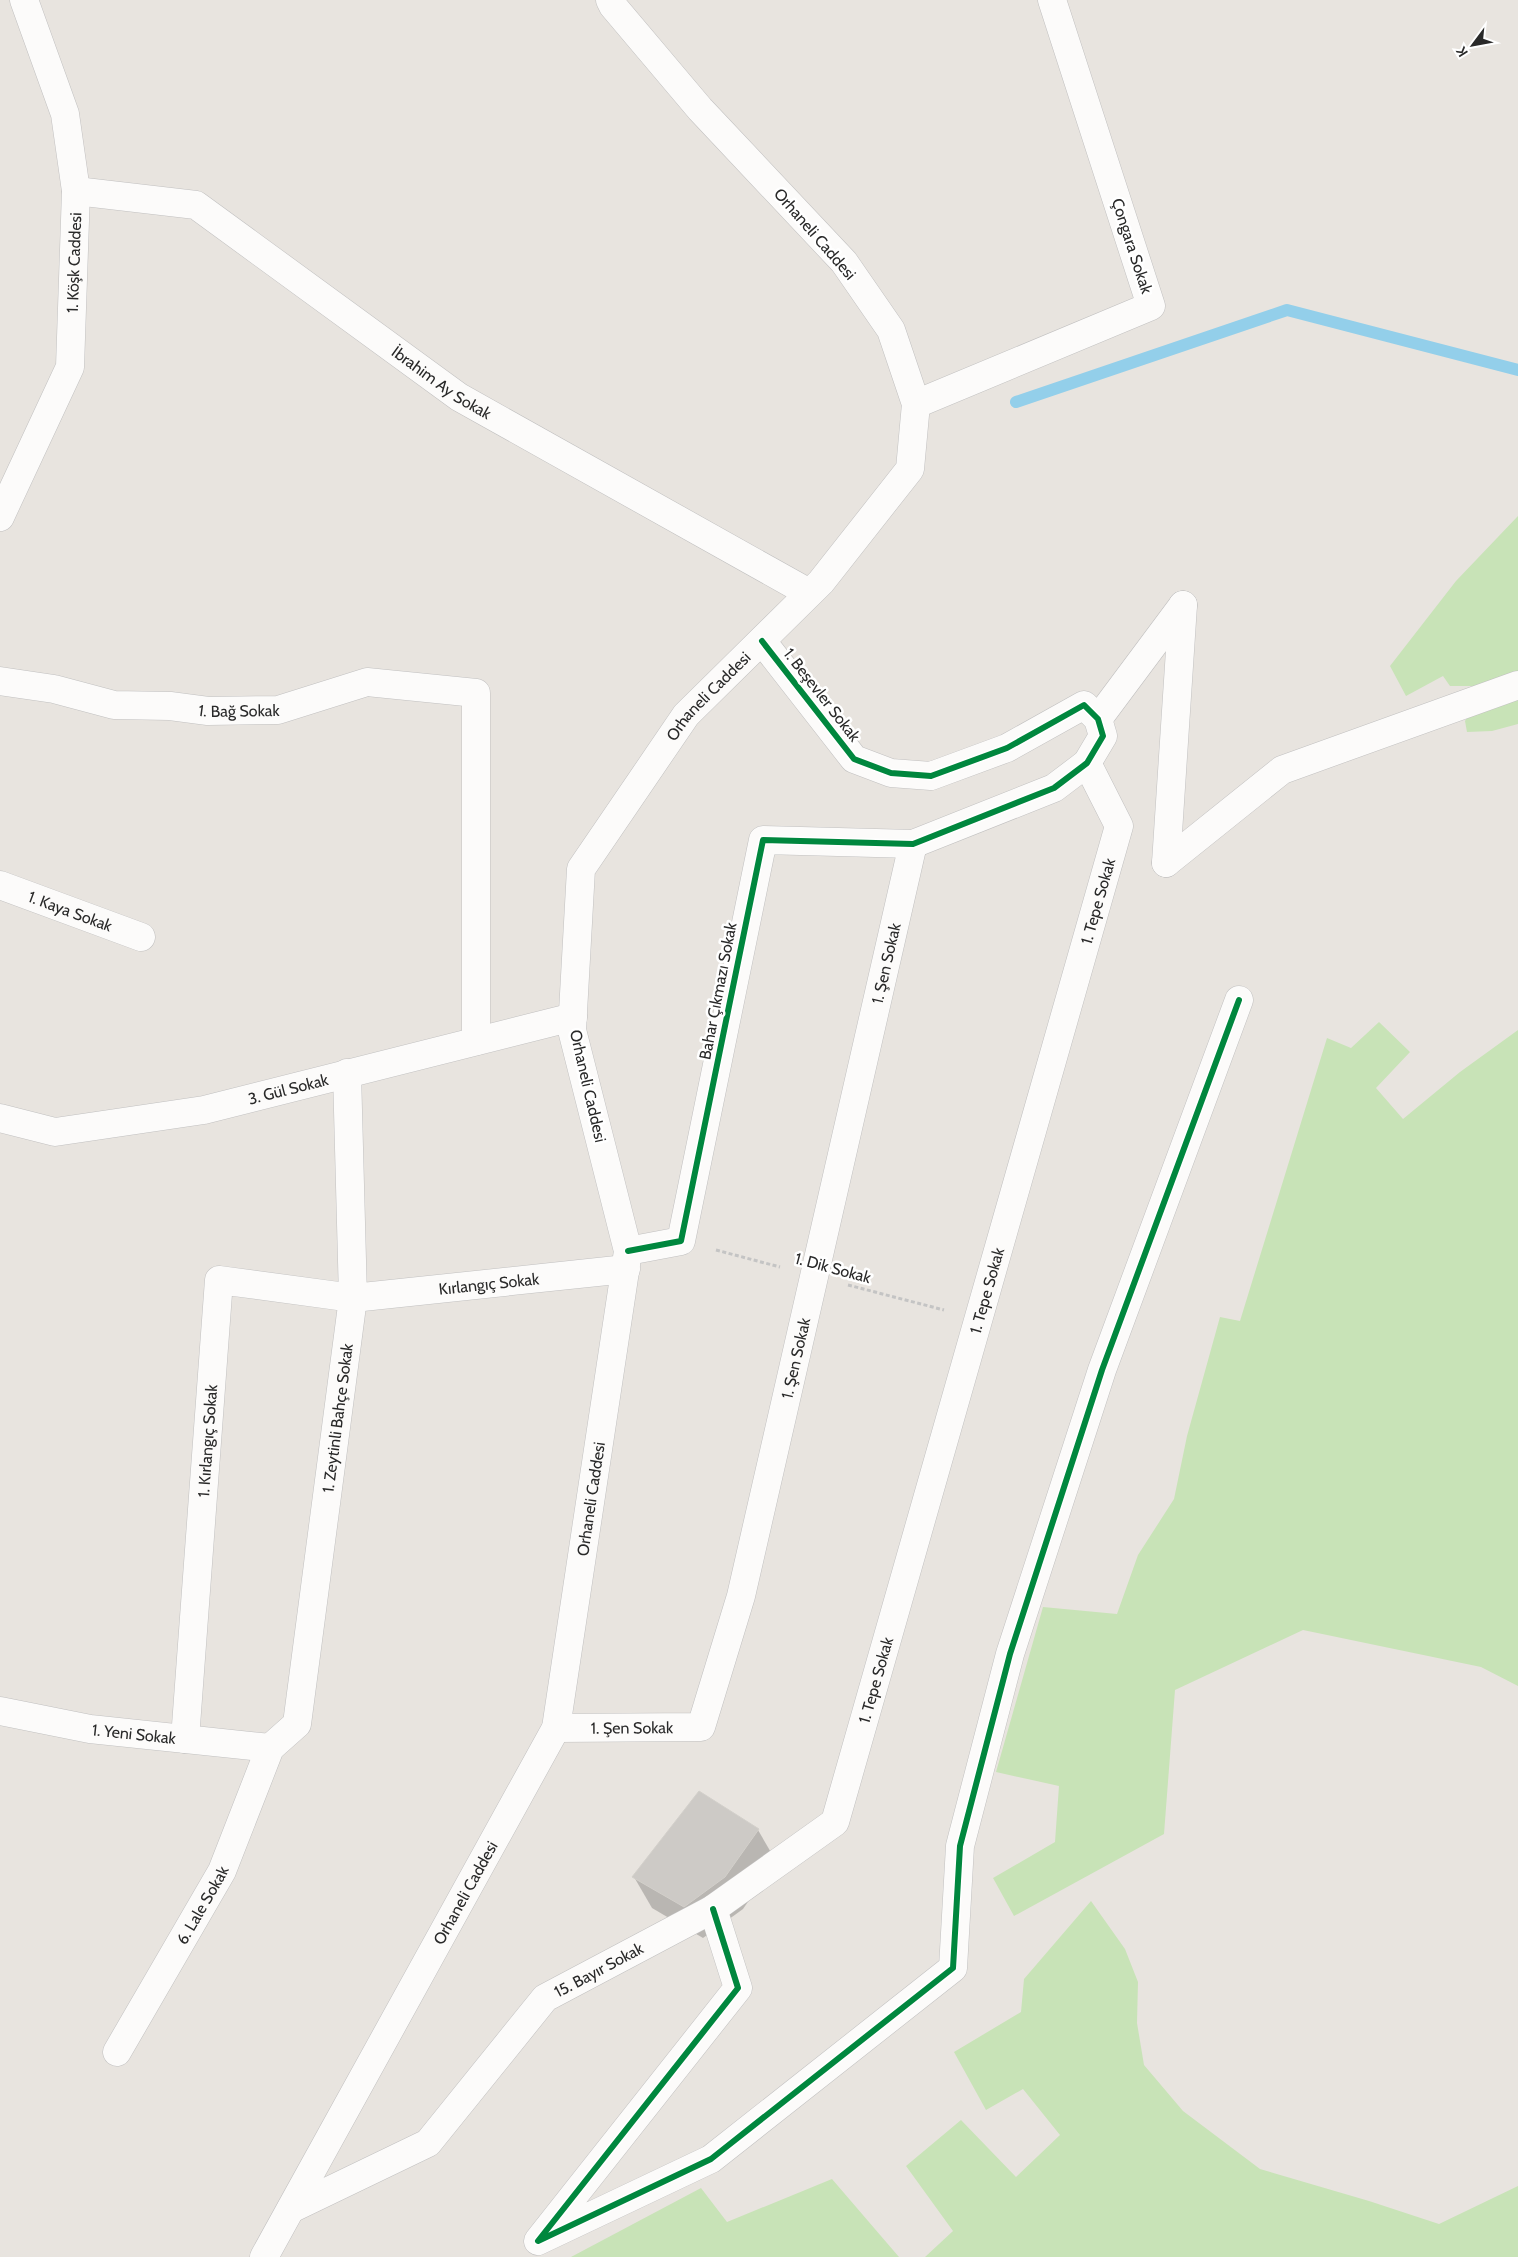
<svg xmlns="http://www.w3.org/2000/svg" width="1518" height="2257" font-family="Cabin,sans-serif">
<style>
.green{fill:#c8e3b7}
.shadow{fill:#0003}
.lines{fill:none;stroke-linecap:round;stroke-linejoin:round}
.stream{stroke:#93cfea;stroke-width:12}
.building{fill:#cdcac6;stroke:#d3d0cb}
.minor-casing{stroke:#c1c0c0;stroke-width:29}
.secondary-casing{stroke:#c1c0c0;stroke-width:29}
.path{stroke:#c4c4c4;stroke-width:3;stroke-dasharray:4 2.5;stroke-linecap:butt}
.minor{stroke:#fcfbfa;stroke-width:28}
.secondary{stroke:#fcfbfa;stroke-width:28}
.cycleway-casing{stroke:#fff;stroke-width:9}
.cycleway{stroke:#00873e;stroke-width:6}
.labels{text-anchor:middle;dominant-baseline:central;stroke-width:5;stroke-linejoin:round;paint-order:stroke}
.street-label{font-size:16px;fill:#292929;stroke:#fff}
</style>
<rect width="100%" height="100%" fill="#e8e4df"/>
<g class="green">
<path d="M 1518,516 L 1518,724 L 1492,731 L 1467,732 L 1465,721 L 1486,686 L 1450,686 L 1443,676 L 1406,696 L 1390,666 L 1456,581 Z"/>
<path d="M 1379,1022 L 1410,1052 L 1376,1088 L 1403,1119 L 1460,1072 L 1518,1030 L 1518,1686 L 1481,1667 L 1303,1630 L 1175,1690 L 1164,1834 L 1014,1916 L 993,1878 L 1055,1842 L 1059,1786 L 996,1772 L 1043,1607 L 1117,1614 L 1138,1555 L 1174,1499 L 1187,1436 L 1220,1317 L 1240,1321 L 1327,1038 L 1351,1048 Z"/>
<path d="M 1091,1901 L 1125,1949 L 1138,1982 L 1137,2023 L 1144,2065 L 1183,2111 L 1260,2169 L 1369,2201 L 1439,2224 L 1518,2186 L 1518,2257 L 925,2257 L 953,2231 L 906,2166 L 961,2120 L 1016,2177 L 1060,2135 L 1023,2089 L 986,2110 L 954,2052 L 1021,2012 L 1024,1979 Z"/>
<path d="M 832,2179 L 899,2257 L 571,2257 L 701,2188 L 727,2222 Z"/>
</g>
<path class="shadow" d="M 758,1830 L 776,1861 L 743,1909 L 703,1938 L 652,1908 L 634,1877 Z"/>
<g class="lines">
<path class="stream" d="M 1016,402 L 1287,310 L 1518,370"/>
</g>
<path class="building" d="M 699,1791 L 759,1829 L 725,1877 L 684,1907 L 632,1877 Z"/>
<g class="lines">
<defs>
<g id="minor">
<path id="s1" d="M 76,191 L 196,205 L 459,397 L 809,593"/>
<path d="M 916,404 L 1151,306 L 1052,0"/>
<path id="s2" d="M 0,681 L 54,689 L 114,705 L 170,706 L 208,711 L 278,710 L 367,682 L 476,693 L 476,1041"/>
<path d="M 1098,719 L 1183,605"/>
<path d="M 1166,863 L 1282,770 L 1518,685"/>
<path d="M 1166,863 L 1183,605"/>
<path id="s3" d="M 0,885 L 141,937"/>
<path id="s4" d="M 0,1118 L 55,1132 L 204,1110 L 573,1017"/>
<path d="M 628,1251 L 681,1241 L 763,840 L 913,844 L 1054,788 L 1087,763 L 1103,736 L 1098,719 L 1084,705 L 1007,748 L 931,776 L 891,773 L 854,759 L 762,641"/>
<path id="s5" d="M 0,1711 L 90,1729 L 270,1748"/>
<path id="s6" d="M 556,1728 L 701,1727 L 741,1596 L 913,844"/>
<path id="s7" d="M 185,1739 L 219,1280 L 353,1298 L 626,1269"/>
<path d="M 713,1909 L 738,1988 L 538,2241 L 711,2159 L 953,1968 L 960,1846 L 1010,1654 L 1102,1370 L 1239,1000"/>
<path id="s8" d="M 117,2052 L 222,1871 L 270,1748 L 297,1724 L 353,1298 L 347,1073"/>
<path id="s9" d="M 291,2209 L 428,2143 L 545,1998 L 713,1909 L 835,1822 L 1119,826 L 1087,763"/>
</g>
<g id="secondary">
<path id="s10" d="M 0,517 L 70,367 L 76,191 L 65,114 L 24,0"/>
<path id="s11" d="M 264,2257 L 556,1728 L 628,1251 L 572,1030 L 581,869 L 686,715 L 821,582 L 910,469 L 916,404 L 891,330 L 844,262 L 700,109 L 613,6 L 610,0"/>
</g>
</defs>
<use href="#minor" class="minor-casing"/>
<use href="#secondary" class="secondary-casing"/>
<g class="path">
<path d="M 716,1250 L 780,1267"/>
<path d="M 848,1285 L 944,1310"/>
</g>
<use href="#minor" class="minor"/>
<use href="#secondary" class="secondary"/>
<defs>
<g id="cycleway">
<path d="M 628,1251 L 681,1241 L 763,840 L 913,844 L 1054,788 L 1087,763 L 1103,736 L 1098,719 L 1084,705 L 1007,748 L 931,776 L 891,773 L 854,759 L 762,641"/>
<path d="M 713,1909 L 738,1988 L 538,2241 L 711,2159 L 953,1968 L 960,1846 L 1010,1654 L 1102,1370 L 1239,1000"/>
</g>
</defs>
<use href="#cycleway" class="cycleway-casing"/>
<use href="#cycleway" class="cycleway"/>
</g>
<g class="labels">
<g class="street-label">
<text transform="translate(815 234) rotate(49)">Orhaneli Caddesi</text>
<text transform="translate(1132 246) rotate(72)">Çongara Sokak</text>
<text stroke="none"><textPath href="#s10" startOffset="270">1. Köşk Caddesi</textPath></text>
<text stroke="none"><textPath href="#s1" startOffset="424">İbrahim Ay Sokak</textPath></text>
<text transform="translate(822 695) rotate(52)">1. Beşevler Sokak</text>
<text stroke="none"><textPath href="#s11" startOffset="1691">Orhaneli Caddesi</textPath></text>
<text stroke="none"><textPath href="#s2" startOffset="242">1. Bağ Sokak</textPath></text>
<text stroke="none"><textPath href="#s9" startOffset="1636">1. Tepe Sokak</textPath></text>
<text stroke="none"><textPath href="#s3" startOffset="75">1. Kaya Sokak</textPath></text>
<text stroke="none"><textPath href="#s6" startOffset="931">1. Şen Sokak</textPath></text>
<text transform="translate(718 991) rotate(-79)">Bahar Çıkmazı Sokak</text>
<text transform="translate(588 1086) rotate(77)">Orhaneli Caddesi</text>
<text stroke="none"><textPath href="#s4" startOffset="294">3. Gül Sokak</textPath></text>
<text transform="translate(833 1268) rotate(15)">1. Dik Sokak</text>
<text stroke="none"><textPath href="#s7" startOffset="732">Kırlangıç Sokak</textPath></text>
<text stroke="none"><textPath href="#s9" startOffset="1231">1. Tepe Sokak</textPath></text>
<text stroke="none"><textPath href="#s6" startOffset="526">1. Şen Sokak</textPath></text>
<text stroke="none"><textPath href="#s8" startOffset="686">1. Zeytinli Bahçe Sokak</textPath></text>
<text stroke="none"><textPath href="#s7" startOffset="299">1. Kırlangıç Sokak</textPath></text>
<text stroke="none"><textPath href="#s11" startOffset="836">Orhaneli Caddesi</textPath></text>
<text stroke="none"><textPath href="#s9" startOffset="826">1. Tepe Sokak</textPath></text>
<text stroke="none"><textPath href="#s6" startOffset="76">1. Şen Sokak</textPath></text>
<text stroke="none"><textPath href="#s5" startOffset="136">1. Yeni Sokak</textPath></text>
<text stroke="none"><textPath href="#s11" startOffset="416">Orhaneli Caddesi</textPath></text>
<text stroke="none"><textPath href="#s8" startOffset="170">6. Lale Sokak</textPath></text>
<text stroke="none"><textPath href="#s9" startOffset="399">15. Bayır Sokak</textPath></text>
</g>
</g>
<g transform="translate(1473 45) rotate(238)" stroke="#ffffff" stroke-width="4" paint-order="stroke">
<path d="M0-4L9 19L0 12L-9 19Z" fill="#292929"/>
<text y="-8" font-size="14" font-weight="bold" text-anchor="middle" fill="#292929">K</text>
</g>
</svg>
